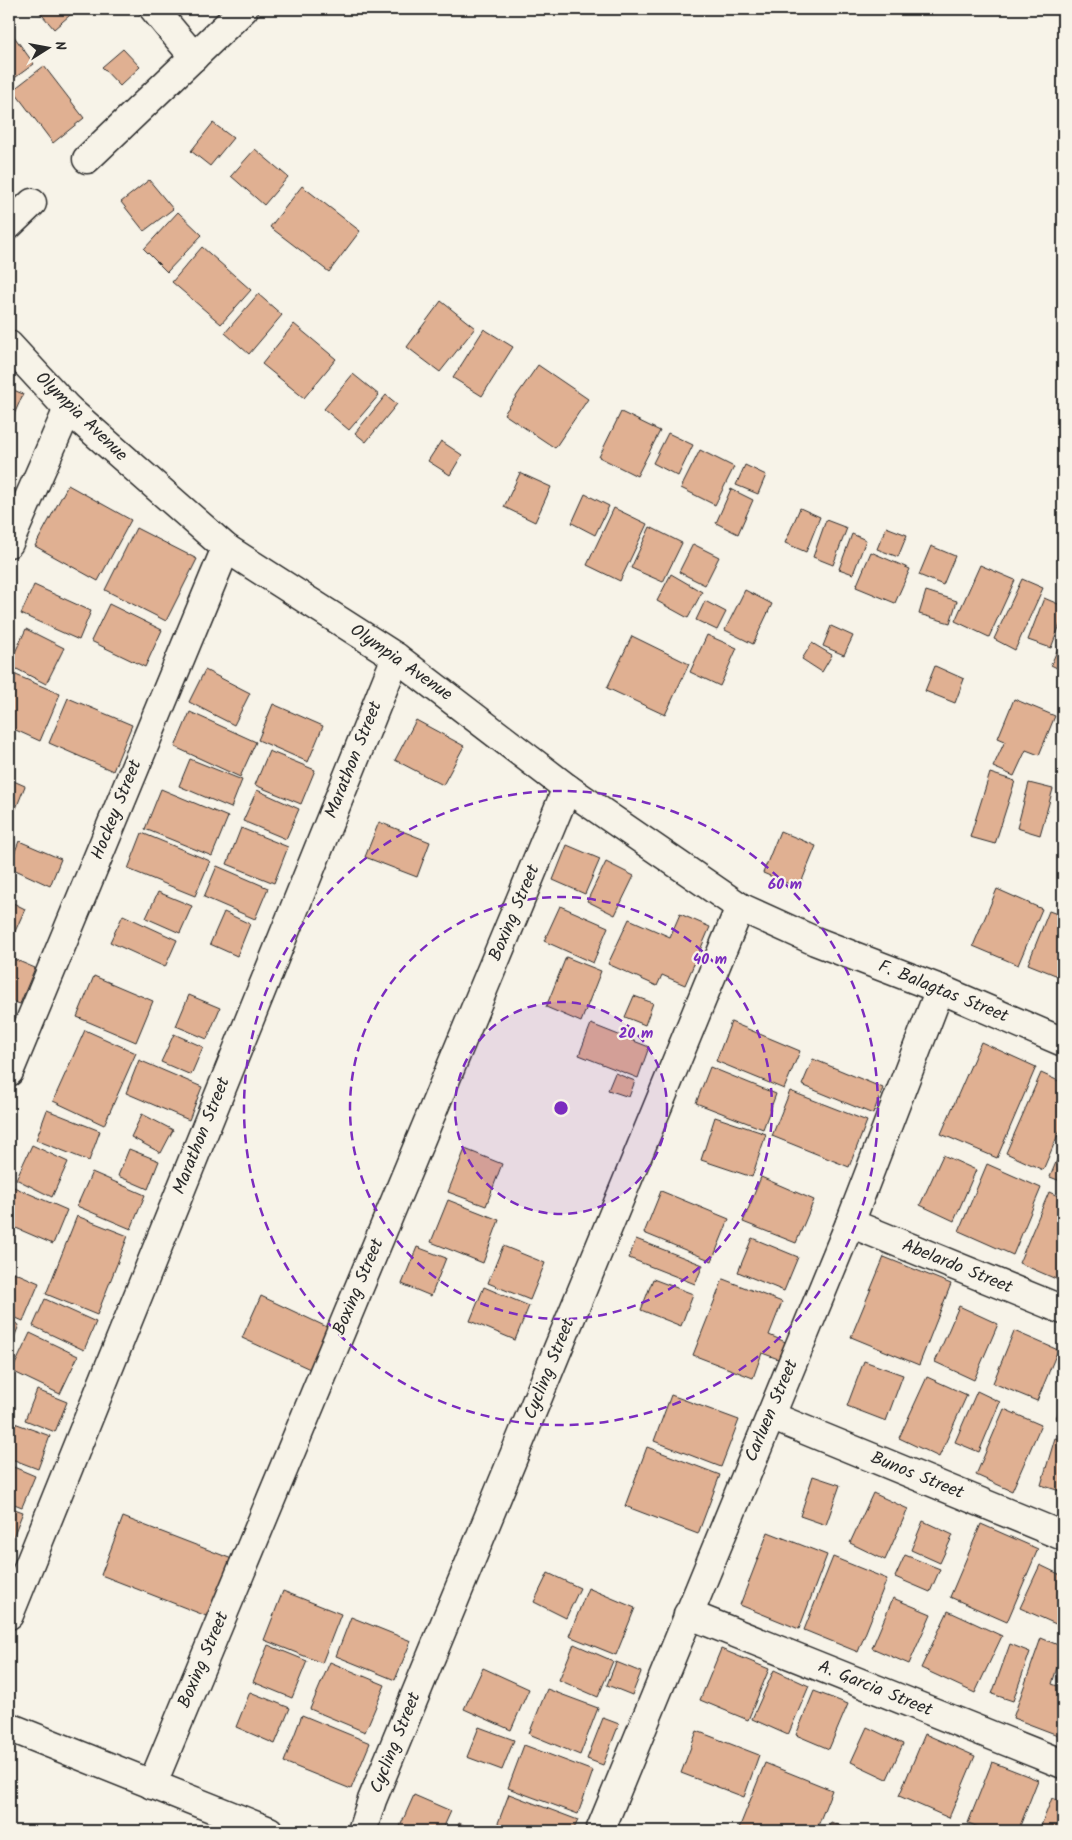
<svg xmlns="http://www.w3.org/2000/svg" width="1072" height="1840" font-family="Kalam,sans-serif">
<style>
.building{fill:#e0b092;stroke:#2b2b2b}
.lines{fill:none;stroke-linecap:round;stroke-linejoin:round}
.street-casing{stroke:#2b2b2b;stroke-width:31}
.street{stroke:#f7f3e8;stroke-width:28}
.ring{fill:none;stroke:#7b2cbf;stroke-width:2.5;stroke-dasharray:9 6}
.labels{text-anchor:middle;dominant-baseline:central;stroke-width:4.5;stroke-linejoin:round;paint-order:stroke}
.street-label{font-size:18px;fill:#2b2b2b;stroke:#f7f3e8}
.centre{fill:#7b2cbf;stroke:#f7f3e8;stroke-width:2.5}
.ring-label{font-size:15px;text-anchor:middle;font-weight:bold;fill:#7b2cbf;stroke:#f7f3e8;stroke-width:4.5;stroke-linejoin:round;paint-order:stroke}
</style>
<rect width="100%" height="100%" fill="#f7f3e8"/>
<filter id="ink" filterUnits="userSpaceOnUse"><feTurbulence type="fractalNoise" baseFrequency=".02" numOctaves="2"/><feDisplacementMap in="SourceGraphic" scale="10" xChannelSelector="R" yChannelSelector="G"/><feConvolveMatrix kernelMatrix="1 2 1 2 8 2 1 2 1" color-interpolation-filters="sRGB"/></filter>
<g filter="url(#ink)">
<g class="building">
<path d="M 37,9 L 77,9 L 54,29 Z"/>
<path d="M 13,35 L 34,64 L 9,82 L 9,38 Z"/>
<path d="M 123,49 L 140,67 L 120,86 L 102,67 Z"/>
<path d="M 44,66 L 84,118 L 53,143 L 13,90 Z"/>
<path d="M 213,123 L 233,138 L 210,166 L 191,151 Z"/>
<path d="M 255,149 L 288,177 L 264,205 L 231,176 Z"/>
<path d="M 149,180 L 173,209 L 144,231 L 121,202 Z"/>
<path d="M 302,186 L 360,231 L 329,272 L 270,227 Z"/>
<path d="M 178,212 L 202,235 L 167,272 L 144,249 Z"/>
<path d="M 202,247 L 251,290 L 221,324 L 172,282 Z"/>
<path d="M 258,294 L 282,315 L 249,354 L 225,333 Z"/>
<path d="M 441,301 L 475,328 L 440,372 L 407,347 Z"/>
<path d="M 294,324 L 336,359 L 304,398 L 262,364 Z"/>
<path d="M 484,329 L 513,347 L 482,396 L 453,378 Z"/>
<path d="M 538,365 L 588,399 L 555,448 L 504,414 Z"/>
<path d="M 353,374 L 379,395 L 349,430 L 324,409 Z"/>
<path d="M 9,388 L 23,394 L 9,426 Z"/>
<path d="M 386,395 L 397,404 L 366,442 L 355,433 Z"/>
<path d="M 621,412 L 660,431 L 637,476 L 599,457 Z"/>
<path d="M 668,433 L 693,445 L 678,476 L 653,463 Z"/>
<path d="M 441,441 L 462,455 L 450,475 L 428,461 Z"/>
<path d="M 700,450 L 734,467 L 715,505 L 681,488 Z"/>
<path d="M 745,465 L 766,475 L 758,494 L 736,485 Z"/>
<path d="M 520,473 L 551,487 L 535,522 L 504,507 Z"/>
<path d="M 68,485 L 131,520 L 98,581 L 35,546 Z"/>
<path d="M 731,489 L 753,500 L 738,534 L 716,523 Z"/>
<path d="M 585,494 L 609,506 L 595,535 L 572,523 Z"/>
<path d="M 614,508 L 647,524 L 620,581 L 587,565 Z"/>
<path d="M 800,508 L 820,517 L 806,552 L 785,543 Z"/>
<path d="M 826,520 L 847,528 L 833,565 L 813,557 Z"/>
<path d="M 650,527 L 682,543 L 663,582 L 631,568 Z"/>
<path d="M 886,527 L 907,535 L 898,557 L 877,549 Z"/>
<path d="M 136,528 L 197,559 L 166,621 L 105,590 Z"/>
<path d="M 852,534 L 866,540 L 853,574 L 839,569 Z"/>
<path d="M 693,544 L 719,557 L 705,585 L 679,572 Z"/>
<path d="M 931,546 L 955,556 L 943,585 L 919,575 Z"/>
<path d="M 871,552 L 910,569 L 895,603 L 856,587 Z"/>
<path d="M 980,565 L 1015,580 L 989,637 L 955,621 Z"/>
<path d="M 671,574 L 702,592 L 688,618 L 657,601 Z"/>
<path d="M 1022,579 L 1043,588 L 1015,650 L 994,639 Z"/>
<path d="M 34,585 L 91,611 L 79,640 L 21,614 Z"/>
<path d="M 745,590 L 772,604 L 753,644 L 725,630 Z"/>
<path d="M 926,591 L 957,601 L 950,623 L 919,614 Z"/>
<path d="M 1044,598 L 1063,606 L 1063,617 L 1051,648 L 1028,640 Z"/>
<path d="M 705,601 L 726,612 L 717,630 L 696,620 Z"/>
<path d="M 109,604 L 162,630 L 145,667 L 91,641 Z"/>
<path d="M 831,626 L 853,636 L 844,655 L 823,646 Z"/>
<path d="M 26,629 L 64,648 L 46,684 L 9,665 Z"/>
<path d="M 707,635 L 737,648 L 720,686 L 690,672 Z"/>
<path d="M 632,636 L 689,664 L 665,715 L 607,688 Z"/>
<path d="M 1063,636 L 1063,671 L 1051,665 Z"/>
<path d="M 812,643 L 832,655 L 822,672 L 802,659 Z"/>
<path d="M 935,666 L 964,679 L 955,703 L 925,691 Z"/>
<path d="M 205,670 L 250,693 L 234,725 L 189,702 Z"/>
<path d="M 9,672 L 60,694 L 40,741 L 9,727 Z"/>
<path d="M 68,698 L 132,725 L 113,771 L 49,743 Z"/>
<path d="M 1014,699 L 1055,716 L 1039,755 L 1026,750 L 1014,776 L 993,767 L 1005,741 L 998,738 Z"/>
<path d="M 273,704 L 323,726 L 308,762 L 258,740 Z"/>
<path d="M 190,712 L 256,742 L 240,777 L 175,747 Z"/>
<path d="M 416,720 L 464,746 L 443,785 L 395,760 Z"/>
<path d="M 269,751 L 315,770 L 301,804 L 255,785 Z"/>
<path d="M 190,759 L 242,780 L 231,808 L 179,786 Z"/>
<path d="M 990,773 L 1015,781 L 995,844 L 970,837 Z"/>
<path d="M 9,779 L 25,786 L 9,826 Z"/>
<path d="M 1029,783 L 1053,789 L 1040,835 L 1017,828 Z"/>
<path d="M 161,789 L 228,817 L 212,856 L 145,829 Z"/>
<path d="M 257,790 L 299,809 L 286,839 L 243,821 Z"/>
<path d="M 379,822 L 430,842 L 417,877 L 365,857 Z"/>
<path d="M 241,828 L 288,847 L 274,883 L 227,864 Z"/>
<path d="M 780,831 L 816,846 L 799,888 L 763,873 Z"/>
<path d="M 142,833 L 210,861 L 195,896 L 128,869 Z"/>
<path d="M 19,841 L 61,859 L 50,886 L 9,867 Z"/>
<path d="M 567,845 L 600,859 L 585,894 L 553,880 Z"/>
<path d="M 606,862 L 634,876 L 615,915 L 587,901 Z"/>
<path d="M 217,866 L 268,888 L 255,919 L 204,897 Z"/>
<path d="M 997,889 L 1042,909 L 1018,965 L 973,946 Z"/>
<path d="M 158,892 L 192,906 L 180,933 L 146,918 Z"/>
<path d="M 9,901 L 25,909 L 9,945 Z"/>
<path d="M 560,906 L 608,927 L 593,963 L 544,941 Z"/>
<path d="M 1049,911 L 1063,916 L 1063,978 L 1028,964 Z"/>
<path d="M 224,912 L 250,924 L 237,956 L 210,944 Z"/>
<path d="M 680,914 L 710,927 L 685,985 L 662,975 L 657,986 L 608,964 L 629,919 L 670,937 Z"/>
<path d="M 123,915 L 177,940 L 165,967 L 110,942 Z"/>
<path d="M 9,957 L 35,968 L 20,1004 L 9,1000 Z"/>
<path d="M 566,957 L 601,971 L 581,1022 L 546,1007 Z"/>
<path d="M 94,976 L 153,1001 L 136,1042 L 77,1017 Z"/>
<path d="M 189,995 L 220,1008 L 207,1039 L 176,1026 Z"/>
<path d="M 634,996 L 653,1003 L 645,1025 L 625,1017 Z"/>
<path d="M 731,1022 L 800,1051 L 784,1089 L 716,1061 Z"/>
<path d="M 591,1024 L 649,1047 L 638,1078 L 579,1055 Z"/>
<path d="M 85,1030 L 136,1053 L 104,1125 L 53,1101 Z"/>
<path d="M 174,1034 L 203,1047 L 191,1075 L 161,1062 Z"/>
<path d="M 981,1042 L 1036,1067 L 997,1158 L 941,1134 Z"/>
<path d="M 813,1059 L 883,1088 L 873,1114 L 802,1085 Z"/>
<path d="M 139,1060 L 202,1087 L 189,1120 L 126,1093 Z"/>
<path d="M 710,1067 L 776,1094 L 763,1129 L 696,1103 Z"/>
<path d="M 615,1073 L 635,1081 L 629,1097 L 608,1090 Z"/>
<path d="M 1041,1073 L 1063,1083 L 1063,1123 L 1043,1170 L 1006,1153 Z"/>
<path d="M 790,1091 L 867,1121 L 849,1167 L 772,1136 Z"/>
<path d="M 47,1110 L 100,1131 L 89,1161 L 36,1140 Z"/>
<path d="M 142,1114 L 173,1130 L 161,1153 L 131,1137 Z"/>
<path d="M 715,1117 L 766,1134 L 752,1177 L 701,1160 Z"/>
<path d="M 32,1145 L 68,1162 L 52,1197 L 16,1179 Z"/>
<path d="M 1063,1145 L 1063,1182 L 1050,1177 Z"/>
<path d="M 129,1149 L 159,1161 L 148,1189 L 118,1176 Z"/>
<path d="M 465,1149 L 502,1164 L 486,1206 L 448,1192 Z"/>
<path d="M 943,1155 L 976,1170 L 954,1221 L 920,1205 Z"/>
<path d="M 987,1164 L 1041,1188 L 1013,1255 L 959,1231 Z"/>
<path d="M 92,1172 L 145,1195 L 131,1229 L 77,1206 Z"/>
<path d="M 761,1177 L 814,1200 L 796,1243 L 743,1222 Z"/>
<path d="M 9,1185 L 67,1210 L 53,1244 L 9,1225 Z"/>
<path d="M 661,1191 L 729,1219 L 712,1261 L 644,1233 Z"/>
<path d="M 1049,1192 L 1063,1198 L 1063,1282 L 1019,1263 Z"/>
<path d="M 448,1200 L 499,1220 L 483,1263 L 431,1242 Z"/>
<path d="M 77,1216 L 128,1236 L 97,1315 L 46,1294 Z"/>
<path d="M 752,1238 L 798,1257 L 784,1291 L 738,1272 Z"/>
<path d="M 636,1239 L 703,1265 L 695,1284 L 629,1258 Z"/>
<path d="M 503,1246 L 545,1263 L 530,1300 L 488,1283 Z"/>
<path d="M 417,1247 L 446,1258 L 431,1296 L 402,1284 Z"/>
<path d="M 884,1257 L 951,1284 L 919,1365 L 851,1337 Z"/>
<path d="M 9,1270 L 39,1283 L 23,1321 L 9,1315 Z"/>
<path d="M 653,1279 L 693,1294 L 681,1326 L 641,1310 Z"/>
<path d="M 723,1279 L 782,1302 L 769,1335 L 788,1343 L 781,1360 L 762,1353 L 753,1378 L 693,1355 Z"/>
<path d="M 484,1287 L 529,1306 L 515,1340 L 470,1321 Z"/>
<path d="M 261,1296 L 329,1328 L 310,1369 L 242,1338 Z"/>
<path d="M 45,1299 L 96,1322 L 84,1350 L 33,1326 Z"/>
<path d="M 959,1306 L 998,1324 L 974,1380 L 935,1362 Z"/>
<path d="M 9,1320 L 19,1325 L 9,1351 Z"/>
<path d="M 1014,1331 L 1058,1350 L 1037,1401 L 993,1383 Z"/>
<path d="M 30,1333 L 78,1356 L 60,1394 L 12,1371 Z"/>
<path d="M 864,1361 L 903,1375 L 886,1421 L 847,1406 Z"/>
<path d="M 927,1377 L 967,1395 L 939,1457 L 899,1438 Z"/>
<path d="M 37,1390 L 67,1402 L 55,1432 L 25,1420 Z"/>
<path d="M 977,1391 L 1000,1402 L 979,1452 L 955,1442 Z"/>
<path d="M 671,1395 L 739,1420 L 721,1467 L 654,1441 Z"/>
<path d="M 1063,1401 L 1063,1422 L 1056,1418 Z"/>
<path d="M 1004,1409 L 1041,1425 L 1012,1491 L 976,1475 Z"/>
<path d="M 9,1421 L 50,1436 L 38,1469 L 9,1458 Z"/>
<path d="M 1055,1438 L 1063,1440 L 1063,1492 L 1041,1485 Z"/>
<path d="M 647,1447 L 720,1475 L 698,1534 L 625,1506 Z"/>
<path d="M 9,1465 L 35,1476 L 22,1507 L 9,1502 Z"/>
<path d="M 813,1476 L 840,1485 L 826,1525 L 800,1516 Z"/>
<path d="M 873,1493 L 908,1509 L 885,1560 L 850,1543 Z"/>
<path d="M 9,1507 L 23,1512 L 9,1547 Z"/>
<path d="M 123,1517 L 232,1559 L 209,1617 L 101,1575 Z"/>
<path d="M 923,1521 L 953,1535 L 940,1563 L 911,1550 Z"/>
<path d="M 981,1524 L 1038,1549 L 1007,1622 L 950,1597 Z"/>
<path d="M 768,1532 L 827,1555 L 799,1629 L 740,1605 Z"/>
<path d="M 905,1555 L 940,1569 L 930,1592 L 895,1577 Z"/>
<path d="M 833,1557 L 887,1579 L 858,1652 L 804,1630 Z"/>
<path d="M 1040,1565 L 1063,1576 L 1063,1614 L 1058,1625 L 1020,1608 Z"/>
<path d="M 548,1573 L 580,1588 L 566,1618 L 534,1602 Z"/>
<path d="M 588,1588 L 635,1608 L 616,1655 L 569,1636 Z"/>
<path d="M 283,1591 L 341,1614 L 322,1663 L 264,1640 Z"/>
<path d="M 893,1598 L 931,1614 L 909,1664 L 872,1648 Z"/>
<path d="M 948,1611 L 1002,1636 L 975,1693 L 921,1668 Z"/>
<path d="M 351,1617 L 411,1641 L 395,1680 L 336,1656 Z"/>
<path d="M 1041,1638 L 1063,1647 L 1052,1684 L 1063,1688 L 1063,1737 L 1013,1718 Z"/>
<path d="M 574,1644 L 613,1661 L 598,1697 L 559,1680 Z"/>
<path d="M 1010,1644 L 1030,1652 L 1013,1701 L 992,1694 Z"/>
<path d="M 268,1645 L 307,1661 L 292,1698 L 253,1682 Z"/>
<path d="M 721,1649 L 769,1669 L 748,1720 L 700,1700 Z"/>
<path d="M 330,1662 L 385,1685 L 365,1732 L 310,1709 Z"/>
<path d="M 616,1662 L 641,1672 L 632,1695 L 607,1685 Z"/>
<path d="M 483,1668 L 529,1689 L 511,1730 L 464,1709 Z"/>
<path d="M 774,1670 L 809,1686 L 788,1735 L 752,1719 Z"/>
<path d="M 547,1689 L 598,1708 L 580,1755 L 529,1734 Z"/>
<path d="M 814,1691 L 848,1704 L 829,1749 L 796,1735 Z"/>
<path d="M 250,1692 L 290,1708 L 275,1744 L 236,1727 Z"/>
<path d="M 302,1715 L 370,1743 L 351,1789 L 284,1762 Z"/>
<path d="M 603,1718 L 619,1724 L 603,1765 L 587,1759 Z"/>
<path d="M 479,1727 L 514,1740 L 502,1770 L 467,1757 Z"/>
<path d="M 867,1727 L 903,1744 L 887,1779 L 851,1762 Z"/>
<path d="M 697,1731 L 759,1755 L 744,1797 L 681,1773 Z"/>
<path d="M 925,1734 L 975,1756 L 949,1818 L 899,1796 Z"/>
<path d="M 524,1745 L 593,1771 L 578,1814 L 508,1788 Z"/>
<path d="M 992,1762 L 1038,1780 L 1018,1831 L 989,1831 L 968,1823 Z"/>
<path d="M 765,1763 L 832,1790 L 816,1831 L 738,1831 Z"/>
<path d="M 509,1794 L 578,1820 L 573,1831 L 495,1831 Z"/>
<path d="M 414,1795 L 451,1811 L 442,1831 L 398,1831 Z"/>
<path d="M 1052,1798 L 1063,1802 L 1063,1831 L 1039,1831 Z"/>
<path d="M 831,1822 L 852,1831 L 827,1831 Z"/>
<path d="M 459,1823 L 475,1831 L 456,1831 Z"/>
</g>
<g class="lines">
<defs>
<g id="street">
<path d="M 154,9 L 194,57"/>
<path d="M 87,159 L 244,9"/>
<path d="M 9,225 L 32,203"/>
<path d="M 9,345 L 68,409 L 226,548 L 396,657 L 567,788 L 740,907 L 815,941 L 940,989 L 1063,1042"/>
<path d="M 9,543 L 68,409"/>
<path d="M 9,1072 L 226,548"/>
<path d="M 850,1223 L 1063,1310"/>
<path d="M 771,1416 L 1063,1536"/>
<path d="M 688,1614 L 1063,1764"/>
<path d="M 9,1615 L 396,657"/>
<path d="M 9,1727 L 269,1831"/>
<path d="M 152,1785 L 567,788"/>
<path d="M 362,1831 L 372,1800 L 740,907"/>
<path d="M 600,1831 L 850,1223 L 940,989"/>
</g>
</defs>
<use href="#street" class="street-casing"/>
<use href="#street" class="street"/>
</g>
</g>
<circle cx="561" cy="1108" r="106" fill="#7b2cbf" fill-opacity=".12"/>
<g class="ring">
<circle cx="561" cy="1108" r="106"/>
<circle cx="561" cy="1108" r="211"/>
<circle cx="561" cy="1108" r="317"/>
</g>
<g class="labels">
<g class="street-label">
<text transform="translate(81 417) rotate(44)">Olympia Avenue</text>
<text transform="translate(401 663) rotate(35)">Olympia Avenue</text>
<text transform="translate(354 760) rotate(-68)">Marathon Street</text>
<text transform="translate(117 810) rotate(-68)">Hockey Street</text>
<text transform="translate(515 913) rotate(-67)">Boxing Street</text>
<text transform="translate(943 992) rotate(22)">F. Balagtas Street</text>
<text transform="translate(202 1136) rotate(-68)">Marathon Street</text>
<text transform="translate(957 1267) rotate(22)">Abelardo Street</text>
<text transform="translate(359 1287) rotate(-67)">Boxing Street</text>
<text transform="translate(550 1369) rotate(-68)">Cycling Street</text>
<text transform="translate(772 1411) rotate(-67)">Carluen Street</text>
<text transform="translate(917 1476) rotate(22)">Bunos Street</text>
<text transform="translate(204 1660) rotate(-67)">Boxing Street</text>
<text transform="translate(875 1689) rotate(22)">A. Garcia Street</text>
<text transform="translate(396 1743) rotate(-68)">Cycling Street</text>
</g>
</g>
<circle cx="561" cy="1108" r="8" class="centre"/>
<g class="ring-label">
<text x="785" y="889">60 m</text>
<text x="710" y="964">40 m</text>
<text x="636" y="1038">20 m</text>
</g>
<rect width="1072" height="1840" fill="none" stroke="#f7f3e8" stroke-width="30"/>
<rect x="15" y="15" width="1042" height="1810" fill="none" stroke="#2b2b2b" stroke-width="2" filter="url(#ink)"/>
<g transform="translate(48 48) rotate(79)" stroke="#f7f3e8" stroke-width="4" paint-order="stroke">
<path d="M0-4L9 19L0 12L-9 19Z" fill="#2b2b2b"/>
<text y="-8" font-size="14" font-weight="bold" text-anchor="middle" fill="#2b2b2b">N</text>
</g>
</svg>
